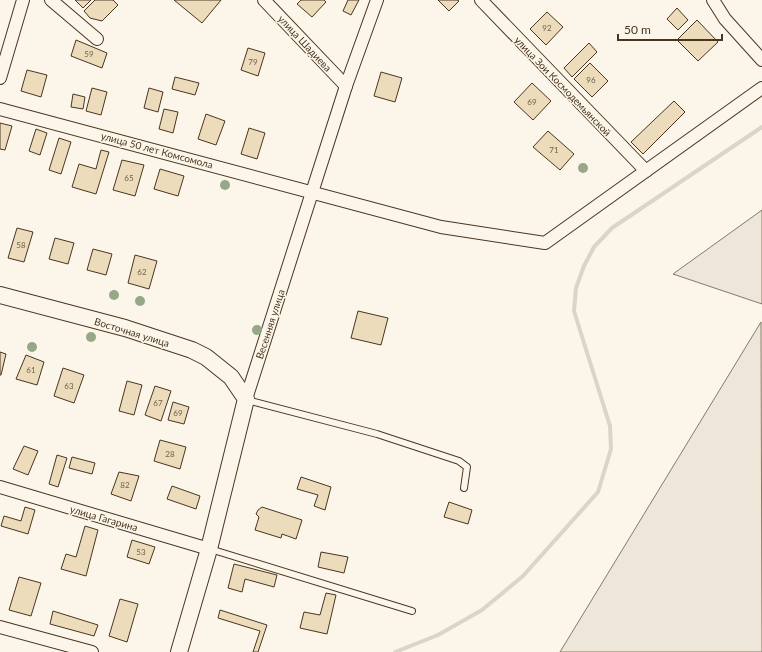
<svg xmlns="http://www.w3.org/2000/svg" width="762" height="652" font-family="Lato,sans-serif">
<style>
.green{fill:#ede6d9;stroke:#887966}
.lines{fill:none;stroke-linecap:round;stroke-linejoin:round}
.stream{stroke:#dcd4c6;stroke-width:4}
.building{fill:#ecdcbc;stroke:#4a3520}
.service-casing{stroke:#4a3520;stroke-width:8}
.minor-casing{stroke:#4a3520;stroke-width:14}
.tertiary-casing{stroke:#4a3520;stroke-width:18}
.service{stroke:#fbf6e9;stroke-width:6}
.minor{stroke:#fbf6e9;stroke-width:12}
.tertiary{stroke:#fbf6e9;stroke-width:16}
.tree{fill:#96a887}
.labels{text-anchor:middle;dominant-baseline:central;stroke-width:3;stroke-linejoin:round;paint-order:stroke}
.number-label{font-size:8px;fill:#725f47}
.street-label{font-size:10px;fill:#4a3520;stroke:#fbf6e9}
</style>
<rect width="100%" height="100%" fill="#fbf6e9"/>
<g class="green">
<path d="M 762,210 L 762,304 L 673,274 Z"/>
<path d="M 761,322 L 762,652 L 560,652 Z"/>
</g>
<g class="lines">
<path class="stream" d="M 395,652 L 438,635 L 482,610 L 523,576 L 598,492 L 611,449 L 610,426 L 574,311 L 576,288 L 584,266 L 594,247 L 612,228 L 762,127"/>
</g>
<g class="building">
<path d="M 75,0 L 91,0 L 83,8 Z"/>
<path d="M 95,0 L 113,0 L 118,5 L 102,21 L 90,18 L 84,11 Z"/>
<path d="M 174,0 L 221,0 L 202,23 Z"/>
<path d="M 301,0 L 324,0 L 326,2 L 312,17 L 297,4 Z"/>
<path d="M 348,0 L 359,0 L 351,15 L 343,11 Z"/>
<path d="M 438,0 L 457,0 L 459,1 L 449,11 Z"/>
<path d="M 677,8 L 688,20 L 678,30 L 667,19 Z"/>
<path d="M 547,12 L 563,27 L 546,45 L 530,29 Z"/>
<path d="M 697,20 L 718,42 L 698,61 L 677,40 Z"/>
<path d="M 76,40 L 107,53 L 102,68 L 71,56 Z"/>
<path d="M 589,43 L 597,52 L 572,77 L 564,68 Z"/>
<path d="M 248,48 L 265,53 L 258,76 L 241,70 Z"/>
<path d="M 590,63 L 608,81 L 592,97 L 574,79 Z"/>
<path d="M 27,70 L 47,75 L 41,97 L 21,91 Z"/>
<path d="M 381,72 L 402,78 L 395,102 L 374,96 Z"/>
<path d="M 175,77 L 199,83 L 195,95 L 172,89 Z"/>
<path d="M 532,83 L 551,101 L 533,120 L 514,102 Z"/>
<path d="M 92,88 L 107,92 L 101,115 L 86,111 Z"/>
<path d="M 149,88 L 163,92 L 158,112 L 144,108 Z"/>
<path d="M 73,94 L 85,97 L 83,109 L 71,107 Z"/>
<path d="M 674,101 L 685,112 L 643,154 L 631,142 Z"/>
<path d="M 164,109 L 178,112 L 173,133 L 159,129 Z"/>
<path d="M 206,114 L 225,121 L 216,145 L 198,139 Z"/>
<path d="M 0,123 L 12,126 L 5,150 L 0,149 Z"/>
<path d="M 249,128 L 265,133 L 257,159 L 241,154 Z"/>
<path d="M 36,129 L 47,133 L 40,155 L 29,151 Z"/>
<path d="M 548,131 L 574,154 L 560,170 L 533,147 Z"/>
<path d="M 59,138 L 71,142 L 61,174 L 49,170 Z"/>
<path d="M 101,150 L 109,152 L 96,194 L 72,187 L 79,164 L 96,169 Z"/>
<path d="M 122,160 L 144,165 L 135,196 L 113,190 Z"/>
<path d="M 160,169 L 184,176 L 178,196 L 154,189 Z"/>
<path d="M 17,228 L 33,232 L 24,262 L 8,258 Z"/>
<path d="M 55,238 L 74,243 L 68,264 L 49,259 Z"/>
<path d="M 93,249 L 112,254 L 106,275 L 87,270 Z"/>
<path d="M 135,255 L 157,261 L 149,289 L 128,283 Z"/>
<path d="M 358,311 L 388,318 L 381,345 L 351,338 Z"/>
<path d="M 0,352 L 6,354 L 1,375 L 0,375 Z"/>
<path d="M 26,355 L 44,362 L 37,385 L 16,379 Z"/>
<path d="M 63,368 L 84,375 L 74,403 L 54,396 Z"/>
<path d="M 127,381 L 142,385 L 134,415 L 119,411 Z"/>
<path d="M 155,386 L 171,391 L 161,421 L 145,415 Z"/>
<path d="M 173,402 L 189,407 L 184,424 L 168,420 Z"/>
<path d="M 160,440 L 186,447 L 180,469 L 154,461 Z"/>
<path d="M 24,446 L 38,451 L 28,475 L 13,469 Z"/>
<path d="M 57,455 L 67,458 L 58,487 L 49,484 Z"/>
<path d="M 72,457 L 95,463 L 92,474 L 69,468 Z"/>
<path d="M 119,472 L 139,476 L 131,501 L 111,494 Z"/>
<path d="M 301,477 L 331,487 L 325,510 L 314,506 L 318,495 L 297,489 Z"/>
<path d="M 172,486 L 200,496 L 196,509 L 167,499 Z"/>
<path d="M 449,502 L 472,510 L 468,524 L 444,517 Z"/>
<path d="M 25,507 L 35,510 L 28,534 L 1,526 L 4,516 L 21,521 Z"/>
<path d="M 262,507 L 302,520 L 296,539 L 282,534 L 281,538 L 255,530 L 259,517 L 256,514 L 258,510 Z"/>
<path d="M 85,526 L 98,530 L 86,576 L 61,569 L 66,554 L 76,557 Z"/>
<path d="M 132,540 L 155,547 L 149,564 L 127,557 Z"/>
<path d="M 321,552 L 348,557 L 344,573 L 318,567 Z"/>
<path d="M 234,564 L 277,575 L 274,587 L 245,579 L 242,592 L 228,588 Z"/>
<path d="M 19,577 L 41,583 L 31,616 L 9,610 Z"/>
<path d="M 326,593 L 336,595 L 327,634 L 300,628 L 304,612 L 320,615 Z"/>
<path d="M 120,599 L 138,604 L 127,642 L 109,636 Z"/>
<path d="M 220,610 L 267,625 L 258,652 L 253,652 L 260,631 L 218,618 Z"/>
<path d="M 53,611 L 98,625 L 94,636 L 50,624 Z"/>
</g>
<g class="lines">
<defs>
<g id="service">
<path d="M 247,400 L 377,434 L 459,461 L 467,467 L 464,488"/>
<path d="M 210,549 L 412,611"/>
</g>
<g id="minor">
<path d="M 51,0 L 97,39"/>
<path d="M 264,0 L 346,86"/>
<path d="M 481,0 L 646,171"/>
<path d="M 713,0 L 725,19 L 762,60"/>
<path d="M 0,78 L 23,0"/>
<path d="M 0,109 L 441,227 L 545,243 L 762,88"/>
<path d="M 246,399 L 346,86 L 377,0"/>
<path d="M 0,487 L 209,549"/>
<path d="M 0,627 L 92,652"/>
</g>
<path id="tertiary" d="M 0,295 L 125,328 L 192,350 L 206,357 L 231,377 L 246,399 L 209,549 L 179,652"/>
</defs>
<use href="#service" class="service-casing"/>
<use href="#minor" class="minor-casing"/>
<use href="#tertiary" class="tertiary-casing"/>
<use href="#service" class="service"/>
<use href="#minor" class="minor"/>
<use href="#tertiary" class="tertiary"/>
</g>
<g class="tree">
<circle cx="583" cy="168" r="5"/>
<circle cx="225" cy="185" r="5"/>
<circle cx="114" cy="295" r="5"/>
<circle cx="140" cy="301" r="5"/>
<circle cx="257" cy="330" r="5"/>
<circle cx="91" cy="337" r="5"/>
<circle cx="32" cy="347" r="5"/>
</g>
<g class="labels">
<g class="number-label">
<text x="547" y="28">92</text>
<text x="89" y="54">59</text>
<text x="253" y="62">79</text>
<text x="591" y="80">96</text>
<text x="532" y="102">69</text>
<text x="554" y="150">71</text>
<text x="129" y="178">65</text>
<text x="21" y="245">58</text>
<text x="142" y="272">62</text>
<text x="31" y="370">61</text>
<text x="69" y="386">63</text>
<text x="158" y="403">67</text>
<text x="178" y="413">69</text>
<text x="170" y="454">28</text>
<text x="125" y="485">82</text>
<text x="141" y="552">53</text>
</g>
<g class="street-label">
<text transform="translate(305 43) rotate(47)">улица Шадиева</text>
<text transform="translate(563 86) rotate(46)">улица Зои Космодемьянской</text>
<text transform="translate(157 150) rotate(15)">улица 50 лет Комсомола</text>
<text transform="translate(270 324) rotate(-72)">Весенняя улица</text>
<text transform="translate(132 332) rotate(17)">Восточная улица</text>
<text transform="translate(104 518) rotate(16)">улица Гагарина</text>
</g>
</g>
<path d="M618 34v6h104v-6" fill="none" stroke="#4a3520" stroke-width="2"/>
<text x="624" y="34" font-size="12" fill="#4a3520" stroke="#fbf6e9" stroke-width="3" paint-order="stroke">50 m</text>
</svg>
